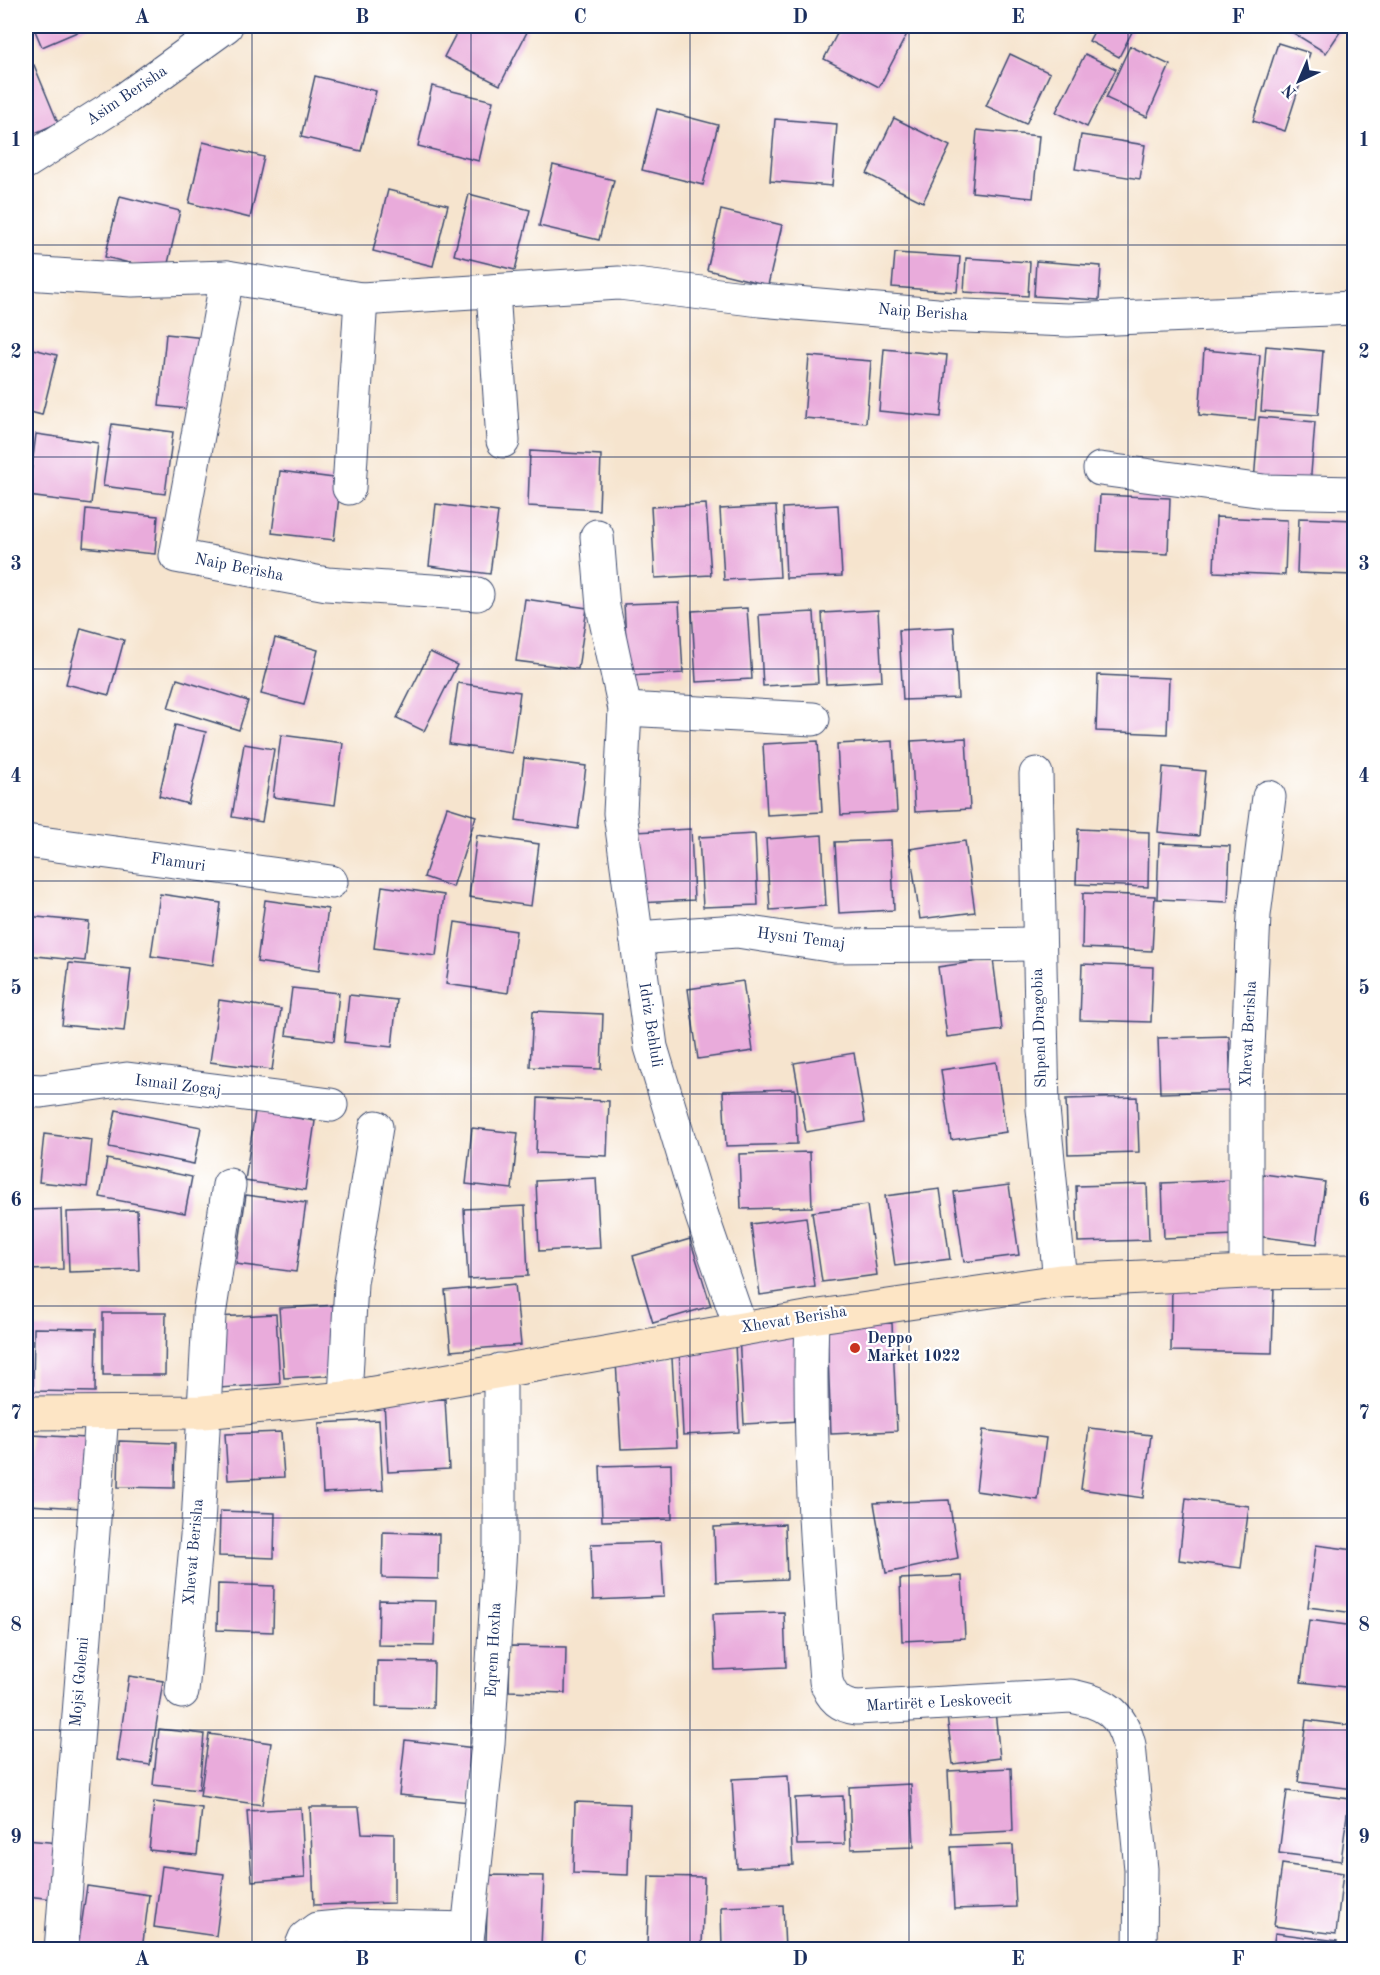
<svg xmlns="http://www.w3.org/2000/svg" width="1380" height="1975" font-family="'Old Standard TT',serif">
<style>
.building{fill:#e9abdb}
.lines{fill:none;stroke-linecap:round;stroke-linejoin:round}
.street-casing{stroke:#3c4a6f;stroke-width:35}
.secondary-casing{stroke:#3c4a6f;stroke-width:35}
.street{stroke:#fff;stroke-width:33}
.secondary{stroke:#fde5c5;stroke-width:33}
.grid{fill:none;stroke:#1b2f5e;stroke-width:1.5;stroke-opacity:0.55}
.poi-dot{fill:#c8321e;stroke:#fff;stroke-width:2}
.labels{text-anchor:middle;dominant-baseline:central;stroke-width:4.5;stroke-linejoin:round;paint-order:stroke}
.street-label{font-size:16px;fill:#1b2f5e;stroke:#fff}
.poi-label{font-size:16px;font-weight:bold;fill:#1b2f5e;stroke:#fff;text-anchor:start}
.neatline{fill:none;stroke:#1b2f5e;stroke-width:2}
.grid-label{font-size:20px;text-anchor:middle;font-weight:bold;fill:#1b2f5e}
</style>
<rect width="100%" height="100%" fill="#fff"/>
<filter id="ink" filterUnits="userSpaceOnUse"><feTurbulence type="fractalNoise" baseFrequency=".0167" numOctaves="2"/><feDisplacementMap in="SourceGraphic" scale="12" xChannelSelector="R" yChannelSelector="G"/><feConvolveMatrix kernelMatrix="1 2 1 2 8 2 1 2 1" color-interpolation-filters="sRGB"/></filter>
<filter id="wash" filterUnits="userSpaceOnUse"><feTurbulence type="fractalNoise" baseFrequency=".008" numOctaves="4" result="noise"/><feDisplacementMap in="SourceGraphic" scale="24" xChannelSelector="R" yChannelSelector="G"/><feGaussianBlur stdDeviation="1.35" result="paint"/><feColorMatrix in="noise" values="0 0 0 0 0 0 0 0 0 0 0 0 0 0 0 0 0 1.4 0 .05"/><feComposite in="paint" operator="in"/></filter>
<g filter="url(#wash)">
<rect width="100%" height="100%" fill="#f6e4ce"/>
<g id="blocks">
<g class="building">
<path d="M 26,26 L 32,38 L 26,41 Z"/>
<path d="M 33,26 L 91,26 L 42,47 Z"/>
<path d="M 460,26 L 520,26 L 528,30 L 500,85 L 444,57 Z"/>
<path d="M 841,26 L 896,26 L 908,32 L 879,87 L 824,59 Z"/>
<path d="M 1097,26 L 1135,26 L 1119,57 L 1089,41 Z"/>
<path d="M 1282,26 L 1344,26 L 1326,53 Z"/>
<path d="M 1278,43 L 1310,53 L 1285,131 L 1253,121 Z"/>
<path d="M 1130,46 L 1170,65 L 1147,117 L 1106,98 Z"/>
<path d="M 1010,54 L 1050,73 L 1026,124 L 986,106 Z"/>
<path d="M 1085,54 L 1116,69 L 1087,127 L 1056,112 Z"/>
<path d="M 34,65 L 58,123 L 26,137 L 26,69 Z"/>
<path d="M 315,76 L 376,91 L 361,151 L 301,137 Z"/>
<path d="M 432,86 L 493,101 L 479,161 L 418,146 Z"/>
<path d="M 657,109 L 718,125 L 703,185 L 642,170 Z"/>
<path d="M 894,118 L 950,146 L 923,202 L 867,174 Z"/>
<path d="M 775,119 L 837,124 L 832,186 L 770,181 Z"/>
<path d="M 977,130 L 1039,136 L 1033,198 L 972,192 Z"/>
<path d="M 1081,135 L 1145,145 L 1140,179 L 1075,169 Z"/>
<path d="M 203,142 L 264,157 L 250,218 L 189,203 Z"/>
<path d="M 553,165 L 614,180 L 599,240 L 539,226 Z"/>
<path d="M 388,190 L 448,205 L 433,266 L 373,251 Z"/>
<path d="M 469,194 L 530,210 L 515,270 L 454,255 Z"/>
<path d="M 120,196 L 180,211 L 166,272 L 105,257 Z"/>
<path d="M 721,210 L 782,225 L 768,285 L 707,270 Z"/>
<path d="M 895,253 L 960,257 L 957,292 L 892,287 Z"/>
<path d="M 966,258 L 1030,262 L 1028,296 L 964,292 Z"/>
<path d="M 1036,261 L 1101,266 L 1099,300 L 1034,296 Z"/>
<path d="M 166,334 L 205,338 L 197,410 L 159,406 Z"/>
<path d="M 1266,346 L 1323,351 L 1318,415 L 1261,411 Z"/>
<path d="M 26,347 L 57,355 L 42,415 L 26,411 Z"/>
<path d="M 884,349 L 947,355 L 941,417 L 879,411 Z"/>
<path d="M 1204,350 L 1260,355 L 1255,420 L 1199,415 Z"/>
<path d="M 809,356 L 871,361 L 866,423 L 804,418 Z"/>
<path d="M 1259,417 L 1315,422 L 1310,487 L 1254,482 Z"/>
<path d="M 112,424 L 173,432 L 165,494 L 103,486 Z"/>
<path d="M 36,434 L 98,443 L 91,504 L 28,496 Z"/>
<path d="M 530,451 L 601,455 L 599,510 L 528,506 Z"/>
<path d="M 280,471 L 341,479 L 334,540 L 272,533 Z"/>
<path d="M 1100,495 L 1170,498 L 1168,554 L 1097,551 Z"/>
<path d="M 436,504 L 498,512 L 490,574 L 429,566 Z"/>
<path d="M 706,504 L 711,575 L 655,578 L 651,507 Z"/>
<path d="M 838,505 L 842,576 L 786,578 L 783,508 Z"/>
<path d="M 776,506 L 780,577 L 724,580 L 720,509 Z"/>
<path d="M 86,509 L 158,516 L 155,554 L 83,547 Z"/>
<path d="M 1216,517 L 1287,520 L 1285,575 L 1214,572 Z"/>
<path d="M 1299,518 L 1354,520 L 1354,575 L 1297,573 Z"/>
<path d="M 525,599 L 587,608 L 578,669 L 516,661 Z"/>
<path d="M 679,602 L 683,673 L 628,676 L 624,604 Z"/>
<path d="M 747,608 L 752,679 L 696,682 L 692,611 Z"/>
<path d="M 878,610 L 882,681 L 826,684 L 822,613 Z"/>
<path d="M 814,612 L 818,683 L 763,686 L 759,615 Z"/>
<path d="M 954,627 L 958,698 L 903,700 L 899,630 Z"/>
<path d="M 81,628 L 124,640 L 109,695 L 66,684 Z"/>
<path d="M 275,638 L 318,650 L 304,705 L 261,694 Z"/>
<path d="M 430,652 L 457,665 L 424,731 L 397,718 Z"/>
<path d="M 1098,675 L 1169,678 L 1167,734 L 1096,731 Z"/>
<path d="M 177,679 L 248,701 L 239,730 L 168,708 Z"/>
<path d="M 458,683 L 520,692 L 512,753 L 449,744 Z"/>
<path d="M 175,725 L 206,732 L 188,804 L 159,796 Z"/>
<path d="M 281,735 L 343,743 L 335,805 L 273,797 Z"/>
<path d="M 966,738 L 970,809 L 915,812 L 911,741 Z"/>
<path d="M 818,741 L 822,812 L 767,815 L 763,744 Z"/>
<path d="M 893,741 L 897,812 L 841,815 L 837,744 Z"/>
<path d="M 244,744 L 274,749 L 262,822 L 232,817 Z"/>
<path d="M 524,758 L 586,766 L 578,829 L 516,820 Z"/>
<path d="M 1163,767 L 1205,771 L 1199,836 L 1158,832 Z"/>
<path d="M 447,807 L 476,816 L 453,887 L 424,877 Z"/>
<path d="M 691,829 L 694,900 L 639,903 L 635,832 Z"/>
<path d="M 1078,829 L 1149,832 L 1148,887 L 1076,884 Z"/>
<path d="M 755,834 L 758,905 L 703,907 L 699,837 Z"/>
<path d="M 477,835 L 539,844 L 531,906 L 469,897 Z"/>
<path d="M 822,835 L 826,906 L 770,910 L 766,839 Z"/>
<path d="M 891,840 L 894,910 L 839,913 L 835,842 Z"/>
<path d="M 965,841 L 975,912 L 920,919 L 910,849 Z"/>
<path d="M 1159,843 L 1230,846 L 1228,902 L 1157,899 Z"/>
<path d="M 382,886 L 444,895 L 436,956 L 374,948 Z"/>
<path d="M 1083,893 L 1155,896 L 1152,951 L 1082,948 Z"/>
<path d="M 160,894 L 221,903 L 213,965 L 151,956 Z"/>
<path d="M 265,900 L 328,909 L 319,971 L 257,962 Z"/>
<path d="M 26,916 L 89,922 L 85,961 L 26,955 Z"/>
<path d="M 455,922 L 516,931 L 508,993 L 446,984 Z"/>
<path d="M 993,959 L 1002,1030 L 947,1037 L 938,967 Z"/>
<path d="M 69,963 L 131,969 L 124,1031 L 62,1025 Z"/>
<path d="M 1082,964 L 1153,967 L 1151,1022 L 1080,1020 Z"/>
<path d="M 743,981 L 753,1051 L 698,1059 L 688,989 Z"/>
<path d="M 292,988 L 339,993 L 334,1041 L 286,1035 Z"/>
<path d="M 349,995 L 397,1000 L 392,1047 L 344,1042 Z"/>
<path d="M 219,1000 L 281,1009 L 272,1070 L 210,1062 Z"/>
<path d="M 533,1011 L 603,1014 L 601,1069 L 530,1067 Z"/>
<path d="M 1229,1036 L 1231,1091 L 1160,1093 L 1158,1038 Z"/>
<path d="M 854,1053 L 865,1122 L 806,1132 L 794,1063 Z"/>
<path d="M 996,1062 L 1006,1132 L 951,1140 L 941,1070 Z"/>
<path d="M 795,1089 L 797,1144 L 726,1146 L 723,1091 Z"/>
<path d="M 1137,1097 L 1139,1152 L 1068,1154 L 1066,1099 Z"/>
<path d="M 538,1098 L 609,1101 L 607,1156 L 536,1153 Z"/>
<path d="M 116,1110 L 201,1127 L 194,1164 L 109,1147 Z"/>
<path d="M 255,1111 L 315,1121 L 305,1190 L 245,1181 Z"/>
<path d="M 472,1128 L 518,1133 L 512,1189 L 466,1184 Z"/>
<path d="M 44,1134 L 92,1140 L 87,1187 L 39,1182 Z"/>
<path d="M 810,1152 L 812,1207 L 741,1209 L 739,1154 Z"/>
<path d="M 107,1159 L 192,1177 L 185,1213 L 100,1197 Z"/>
<path d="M 1263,1174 L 1325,1182 L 1317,1244 L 1256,1236 Z"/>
<path d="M 596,1178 L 600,1248 L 539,1251 L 536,1181 Z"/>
<path d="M 1233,1180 L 1235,1235 L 1164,1238 L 1162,1183 Z"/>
<path d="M 1147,1184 L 1149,1240 L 1078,1242 L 1076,1186 Z"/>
<path d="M 1009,1185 L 1019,1255 L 964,1262 L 954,1192 Z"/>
<path d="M 940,1189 L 950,1259 L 895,1266 L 885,1196 Z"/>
<path d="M 246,1195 L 306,1203 L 296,1272 L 236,1264 Z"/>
<path d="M 867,1205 L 877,1275 L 822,1282 L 812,1212 Z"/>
<path d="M 525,1206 L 528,1276 L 468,1279 L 464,1209 Z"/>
<path d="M 61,1209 L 63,1269 L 26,1270 L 26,1210 Z"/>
<path d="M 137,1210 L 139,1270 L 69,1272 L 67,1212 Z"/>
<path d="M 806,1217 L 815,1287 L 760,1295 L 751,1224 Z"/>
<path d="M 690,1239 L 711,1306 L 653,1323 L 633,1256 Z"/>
<path d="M 515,1284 L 521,1345 L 451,1351 L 445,1291 Z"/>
<path d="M 1172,1284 L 1274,1286 L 1272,1353 L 1171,1351 Z"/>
<path d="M 339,1305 L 344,1375 L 284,1378 L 279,1308 Z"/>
<path d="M 103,1313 L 166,1313 L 165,1375 L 103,1375 Z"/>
<path d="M 276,1314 L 280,1384 L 219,1388 L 215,1317 Z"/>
<path d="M 892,1323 L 897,1431 L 831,1434 L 827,1326 Z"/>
<path d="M 34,1328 L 96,1329 L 95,1392 L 33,1391 Z"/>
<path d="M 795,1333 L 800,1421 L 744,1424 L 739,1335 Z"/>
<rect x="26" y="1336" width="3" height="63"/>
<path d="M 735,1343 L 739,1432 L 683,1435 L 679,1346 Z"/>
<path d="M 672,1358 L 677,1447 L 621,1449 L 616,1361 Z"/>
<path d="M 445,1399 L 449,1469 L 388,1472 L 384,1402 Z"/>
<path d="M 379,1420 L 383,1490 L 323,1493 L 319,1423 Z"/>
<path d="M 1089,1428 L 1151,1435 L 1143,1498 L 1081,1489 Z"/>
<path d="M 983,1430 L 1046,1438 L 1038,1500 L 976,1491 Z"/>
<path d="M 281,1432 L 284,1477 L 228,1480 L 225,1434 Z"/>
<path d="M 32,1435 L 86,1438 L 82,1508 L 28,1505 Z"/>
<path d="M 119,1441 L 175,1443 L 174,1488 L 118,1487 Z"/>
<path d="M 671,1464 L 672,1519 L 602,1521 L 600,1466 Z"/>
<path d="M 1186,1498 L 1249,1506 L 1241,1568 L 1179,1560 Z"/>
<path d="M 949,1500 L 958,1558 L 886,1573 L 874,1503 Z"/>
<path d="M 220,1511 L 275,1513 L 274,1558 L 219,1556 Z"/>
<path d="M 785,1524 L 787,1579 L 716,1582 L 714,1527 Z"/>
<path d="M 383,1532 L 439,1534 L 438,1579 L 382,1578 Z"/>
<path d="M 661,1542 L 664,1597 L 593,1600 L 591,1544 Z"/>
<path d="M 1316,1545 L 1354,1550 L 1354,1613 L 1308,1607 Z"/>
<path d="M 962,1576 L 965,1638 L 902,1641 L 900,1579 Z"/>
<path d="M 218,1584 L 274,1586 L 273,1632 L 217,1630 Z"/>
<path d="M 379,1600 L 436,1601 L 434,1646 L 378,1645 Z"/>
<path d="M 784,1612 L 786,1667 L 715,1670 L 713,1614 Z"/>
<path d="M 1309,1620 L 1354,1626 L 1354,1688 L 1301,1682 Z"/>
<path d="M 510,1646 L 566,1647 L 565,1693 L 509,1691 Z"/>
<path d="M 377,1661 L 434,1662 L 433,1708 L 376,1707 Z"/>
<path d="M 129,1676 L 163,1681 L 150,1765 L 117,1760 Z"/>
<path d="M 995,1711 L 1000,1758 L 953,1764 L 947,1716 Z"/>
<path d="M 1306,1720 L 1354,1726 L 1354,1789 L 1298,1782 Z"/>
<path d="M 159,1729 L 204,1734 L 199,1790 L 153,1785 Z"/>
<path d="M 209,1734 L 271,1743 L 262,1805 L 200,1796 Z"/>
<path d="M 405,1740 L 475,1748 L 470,1802 L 399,1795 Z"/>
<path d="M 1011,1768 L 1013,1831 L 951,1834 L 948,1771 Z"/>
<path d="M 788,1776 L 793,1865 L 737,1868 L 732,1779 Z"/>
<path d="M 911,1784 L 914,1847 L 851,1849 L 849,1787 Z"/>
<path d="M 1287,1791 L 1349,1799 L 1341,1861 L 1279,1853 Z"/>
<path d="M 843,1796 L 845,1844 L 797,1845 L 795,1798 Z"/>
<path d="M 154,1802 L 202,1808 L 197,1855 L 149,1850 Z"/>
<path d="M 575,1802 L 630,1804 L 628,1875 L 573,1873 Z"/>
<path d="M 310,1807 L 359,1807 L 362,1833 L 394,1834 L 394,1903 L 314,1905 Z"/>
<path d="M 301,1808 L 305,1877 L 252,1881 L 247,1811 Z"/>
<path d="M 26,1840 L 60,1843 L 54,1899 L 26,1896 Z"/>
<path d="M 1013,1845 L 1016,1907 L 954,1909 L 951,1847 Z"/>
<path d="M 1282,1864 L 1343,1873 L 1336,1934 L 1274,1926 Z"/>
<path d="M 162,1866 L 224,1874 L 216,1936 L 154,1927 Z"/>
<path d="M 488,1875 L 544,1876 L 541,1947 L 486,1945 Z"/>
<path d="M 649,1876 L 704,1877 L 702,1948 L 647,1947 Z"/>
<path d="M 87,1886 L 149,1895 L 142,1950 L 78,1948 Z"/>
<path d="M 783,1905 L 785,1950 L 722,1950 L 721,1907 Z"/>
<path d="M 1275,1933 L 1337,1941 L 1336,1950 L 1273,1950 Z"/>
<path d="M 402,1940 L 450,1945 L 450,1950 L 401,1950 Z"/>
</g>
</g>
</g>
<g filter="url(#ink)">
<use href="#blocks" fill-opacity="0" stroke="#3c4a6f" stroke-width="1.5"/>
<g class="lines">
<defs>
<g id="street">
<path d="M 26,162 L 125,99 L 226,26"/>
<path d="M 26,273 L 132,280 L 227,277 L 361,299 L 619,283 L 760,300 L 937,315 L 1068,320 L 1354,308"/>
<path d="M 227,277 L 176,556 L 327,584 L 477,594"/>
<path d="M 493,291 L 503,441"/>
<path d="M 1100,469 L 1264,491 L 1354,493"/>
<path d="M 349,488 L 361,299"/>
<path d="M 597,536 L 603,607 L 625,709 L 620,813 L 651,1047 L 702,1216 L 741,1329"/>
<path d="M 625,709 L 813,719"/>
<path d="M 1036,774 L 1043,1109 L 1060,1281"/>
<path d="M 26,841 L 331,882"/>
<path d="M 636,938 L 737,931 L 835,946 L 1039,944"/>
<path d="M 26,1090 L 41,1091 L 127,1079 L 331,1105"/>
<path d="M 1246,1272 L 1246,1092 L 1254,915 L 1269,797"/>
<path d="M 812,1317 C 808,1438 817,1560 826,1681 C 831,1698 840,1706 857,1708 L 1071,1696 C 1104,1702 1121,1712 1129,1745 L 1141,1869 L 1140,1950"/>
<path d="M 345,1398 L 351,1283 L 376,1127"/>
<path d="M 182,1692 L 198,1525 L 209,1315 L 229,1185"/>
<path d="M 61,1950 L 102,1414"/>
<path d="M 300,1950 L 305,1938 L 317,1929 L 348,1926 L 468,1929"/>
<path d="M 466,1950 L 488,1744 L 500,1546 L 500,1370"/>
</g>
<path id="secondary" d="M 26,1413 L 203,1412 L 345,1398 L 812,1317 L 1060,1281 L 1246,1272 L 1354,1271"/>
</defs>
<use href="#street" class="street-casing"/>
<use href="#secondary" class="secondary-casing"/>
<use href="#street" class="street"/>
<use href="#secondary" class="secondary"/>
</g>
</g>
<path class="grid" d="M 252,26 L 252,1950M 471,26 L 471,1950M 690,26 L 690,1950M 909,26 L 909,1950M 1128,26 L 1128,1950M 26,245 L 1354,245M 26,457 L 1354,457M 26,669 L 1354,669M 26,881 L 1354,881M 26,1094 L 1354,1094M 26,1306 L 1354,1306M 26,1518 L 1354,1518M 26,1730 L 1354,1730"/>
<circle class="poi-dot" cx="855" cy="1348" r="6"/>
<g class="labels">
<g class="street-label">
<text transform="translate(127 96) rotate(-34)">Asim Berisha</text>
<text transform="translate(923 313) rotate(4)">Naip Berisha</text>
<text transform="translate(239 568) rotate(11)">Naip Berisha</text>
<text transform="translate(178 863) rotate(8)">Flamuri</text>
<text transform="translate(801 939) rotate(7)">Hysni Temaj</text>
<text transform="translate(650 1025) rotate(81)">Idriz Behluli</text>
<text transform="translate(1040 1028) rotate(-92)">Shpend Dragobia</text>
<text transform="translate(1249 1034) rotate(-87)">Xhevat Berisha</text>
<text transform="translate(178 1086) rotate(7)">Ismail Zogaj</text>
<text transform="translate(794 1320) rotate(-9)">Xhevat Berisha</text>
<text transform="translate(194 1552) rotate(-85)">Xhevat Berisha</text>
<text transform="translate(494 1650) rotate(-87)">Eqrem Hoxha</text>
<text transform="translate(80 1682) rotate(-85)">Mojsi Golemi</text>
<text transform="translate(939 1703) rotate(-3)">Martirët e Leskovecit</text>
</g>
<g class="poi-label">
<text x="867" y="1339">Deppo<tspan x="867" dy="18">Market 1022</tspan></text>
</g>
</g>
<rect width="1380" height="1975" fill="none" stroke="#fff" stroke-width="66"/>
<g transform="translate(1299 81) rotate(224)" stroke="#ffffff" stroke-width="4.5" paint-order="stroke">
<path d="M0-4.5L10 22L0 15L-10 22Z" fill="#1b2f5e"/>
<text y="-9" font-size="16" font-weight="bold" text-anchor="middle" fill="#1b2f5e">N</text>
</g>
<rect x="33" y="33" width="1314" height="1909" class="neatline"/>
<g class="grid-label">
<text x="142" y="23">A</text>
<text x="362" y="23">B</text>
<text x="580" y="23">C</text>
<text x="800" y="23">D</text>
<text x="1018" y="23">E</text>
<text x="1238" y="23">F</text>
<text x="16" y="146">1</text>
<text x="1364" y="146">1</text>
<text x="16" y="358">2</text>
<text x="1364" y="358">2</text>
<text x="16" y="570">3</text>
<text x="1364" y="570">3</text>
<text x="16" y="782">4</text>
<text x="1364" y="782">4</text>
<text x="16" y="994">5</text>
<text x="1364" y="994">5</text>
<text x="16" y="1206">6</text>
<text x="1364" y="1206">6</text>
<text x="16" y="1419">7</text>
<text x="1364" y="1419">7</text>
<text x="16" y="1631">8</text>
<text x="1364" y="1631">8</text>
<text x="16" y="1843">9</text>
<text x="1364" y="1843">9</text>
<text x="142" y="1965">A</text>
<text x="362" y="1965">B</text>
<text x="580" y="1965">C</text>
<text x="800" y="1965">D</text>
<text x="1018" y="1965">E</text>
<text x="1238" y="1965">F</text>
</g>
</svg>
